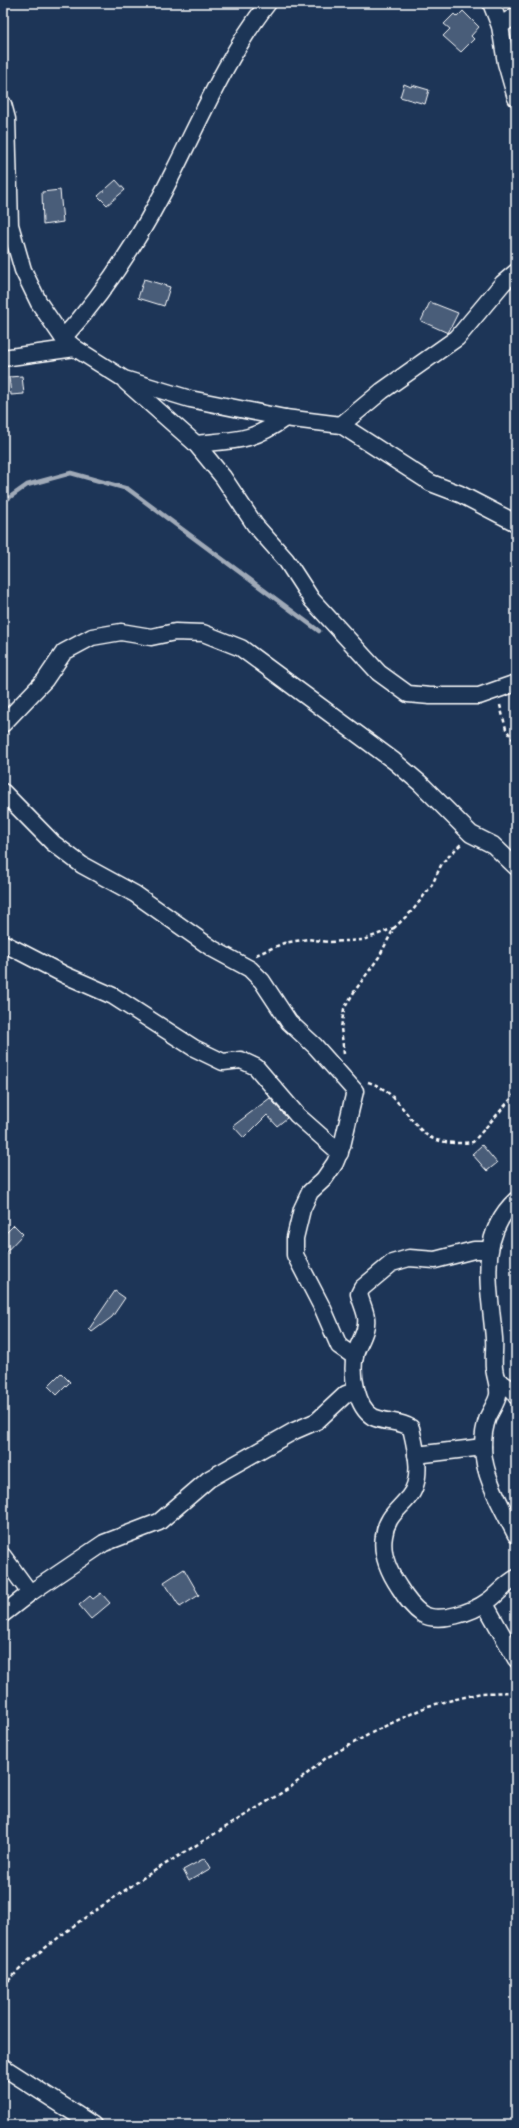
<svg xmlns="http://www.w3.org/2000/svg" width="519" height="2128" font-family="Sriracha,sans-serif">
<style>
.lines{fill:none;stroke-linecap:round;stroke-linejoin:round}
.stream{stroke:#a0aab8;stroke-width:4.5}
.building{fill:#4a5d79;stroke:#fff}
.minor-casing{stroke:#fff;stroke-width:19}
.path{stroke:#fff;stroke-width:2.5;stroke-dasharray:4 3;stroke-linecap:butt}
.minor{stroke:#1d3557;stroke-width:16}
</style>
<rect width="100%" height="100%" fill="#1d3557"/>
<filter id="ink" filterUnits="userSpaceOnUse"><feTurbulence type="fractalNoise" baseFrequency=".025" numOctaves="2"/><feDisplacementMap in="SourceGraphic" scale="8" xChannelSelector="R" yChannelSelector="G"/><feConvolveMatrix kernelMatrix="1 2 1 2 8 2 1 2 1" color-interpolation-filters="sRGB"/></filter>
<g filter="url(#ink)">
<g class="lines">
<path class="stream" d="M 3,502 L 27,485 L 71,473 L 128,489 L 319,631"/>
</g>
<g class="building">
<path d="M 463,11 L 479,27 L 471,36 L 474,39 L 461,52 L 443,36 L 450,29 L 444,24 L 454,14 L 457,17 Z"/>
<path d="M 404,84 L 411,87 L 412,85 L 429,90 L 425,104 L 400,97 Z"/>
<path d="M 116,180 L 125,190 L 107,205 L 98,196 Z"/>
<path d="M 60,190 L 63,222 L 43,225 L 42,192 Z"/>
<path d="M 144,279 L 170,287 L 164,306 L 138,298 Z"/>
<path d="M 430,302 L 458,313 L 448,333 L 421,321 Z"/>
<path d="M 22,376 L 24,394 L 11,395 L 9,377 Z"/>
<path d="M 270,1098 L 287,1118 L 277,1126 L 267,1115 L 244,1138 L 233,1126 Z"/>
<path d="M 482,1145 L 497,1163 L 487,1171 L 472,1154 Z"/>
<path d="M 14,1225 L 23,1234 L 3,1255 L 3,1236 Z"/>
<path d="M 115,1291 L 125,1298 L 112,1317 L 92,1332 L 89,1329 Z"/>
<path d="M 61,1373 L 70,1382 L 57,1395 L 48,1386 Z"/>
<path d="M 184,1569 L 199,1595 L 180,1607 L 164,1582 Z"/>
<path d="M 101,1593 L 110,1603 L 91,1619 L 79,1605 L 90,1596 L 93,1599 Z"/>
<path d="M 205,1858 L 211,1868 L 189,1881 L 183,1870 Z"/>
</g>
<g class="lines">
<defs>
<g id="minor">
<path d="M 491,3 L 500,26 L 506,63 L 516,98"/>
<path d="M 500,26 L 516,15"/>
<path d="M 3,104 L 7,119 L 10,225 L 23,270 L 39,303 L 63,338 L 75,348 L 124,379 L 190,399 L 285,418 L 341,425 L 431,483 L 460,494 L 516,523"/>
<path d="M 63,338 C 109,288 145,230 175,169 C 203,113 229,53 268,3"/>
<path d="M 3,358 L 75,348"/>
<path d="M 126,382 L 196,444 L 223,477 L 255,525 L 286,560 L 312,600 L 379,673 L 408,694 L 430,696 L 479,696 L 516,683"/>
<path d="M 341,425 L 382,391 L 457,338 L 503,283 L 516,272"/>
<path d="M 196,444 C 235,440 252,442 285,418"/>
<path d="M 3,724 L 45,680 L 64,652 L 92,637 L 121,632 L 151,637 L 175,632 L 203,633 L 241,648 L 394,761 L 421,784 L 471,834 L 493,845 L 516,867"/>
<path d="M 3,792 L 53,843 L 82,865 L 135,894 L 213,949 L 250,969 L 262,981 L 289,1022 L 315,1046 L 355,1091 L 342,1146 L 335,1163 L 324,1179 L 310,1192 L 302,1209 L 295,1238 L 295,1255 L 323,1309 L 339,1346 L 355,1357"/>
<path d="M 3,943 L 65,975 L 113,996 L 194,1048 L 223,1062 L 241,1060 L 256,1067 L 297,1115 L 340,1153"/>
<path d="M 516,1200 C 476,1237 490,1290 494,1338 C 495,1348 493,1358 494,1368 C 495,1377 499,1386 498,1395 C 497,1402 491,1410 488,1417 C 485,1425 483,1438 483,1447 C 483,1477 503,1509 516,1535"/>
<path d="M 489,1250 L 474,1250 L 435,1260 L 409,1258 L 392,1263 L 362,1288 L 359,1294 C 361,1302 365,1310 366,1317 C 368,1332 358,1343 355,1355 C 351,1373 356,1407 373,1417 C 386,1423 399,1420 411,1428 C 416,1449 424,1480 408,1498 C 397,1511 386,1518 384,1536 C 381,1553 389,1572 399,1587 C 405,1597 412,1607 422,1614 C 439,1624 473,1612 488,1601 C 498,1594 505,1584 516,1578"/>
<path d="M 497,1380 L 514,1391 L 516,1396"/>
<path d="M 416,1455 L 483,1447"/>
<path d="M 3,1556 L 30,1593"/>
<path d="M 485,1604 L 516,1659"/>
<path d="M 3,1614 L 30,1593 L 104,1543 L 159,1522 L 209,1479 L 294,1431 L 317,1421 L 346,1394 L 355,1391"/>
<path d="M 3,2067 L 93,2125"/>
</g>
</defs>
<use href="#minor" class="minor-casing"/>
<g class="path">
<path d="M 500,705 L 506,729 L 516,744"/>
<path d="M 256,955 L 284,943 L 308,939 L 329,942 L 363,940 L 394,928"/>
<path d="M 344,1054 L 341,1028 L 344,1009 L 354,992 L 379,957 L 394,928 L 413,910 L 432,885 L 442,863 L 461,844"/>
<path d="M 368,1082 C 395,1090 404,1114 423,1132 C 435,1144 458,1144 473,1142 L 516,1093"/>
<path d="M 3,1986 L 28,1961 L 80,1921 L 146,1876 L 291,1787 L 326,1758 L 377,1730 L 428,1706 L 481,1693 L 516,1692"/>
</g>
<use href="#minor" class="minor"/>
</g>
</g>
<rect width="519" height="2128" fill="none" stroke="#1d3557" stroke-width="16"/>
<rect x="8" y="8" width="503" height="2112" fill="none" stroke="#fff" stroke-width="1.5" filter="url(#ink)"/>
</svg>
